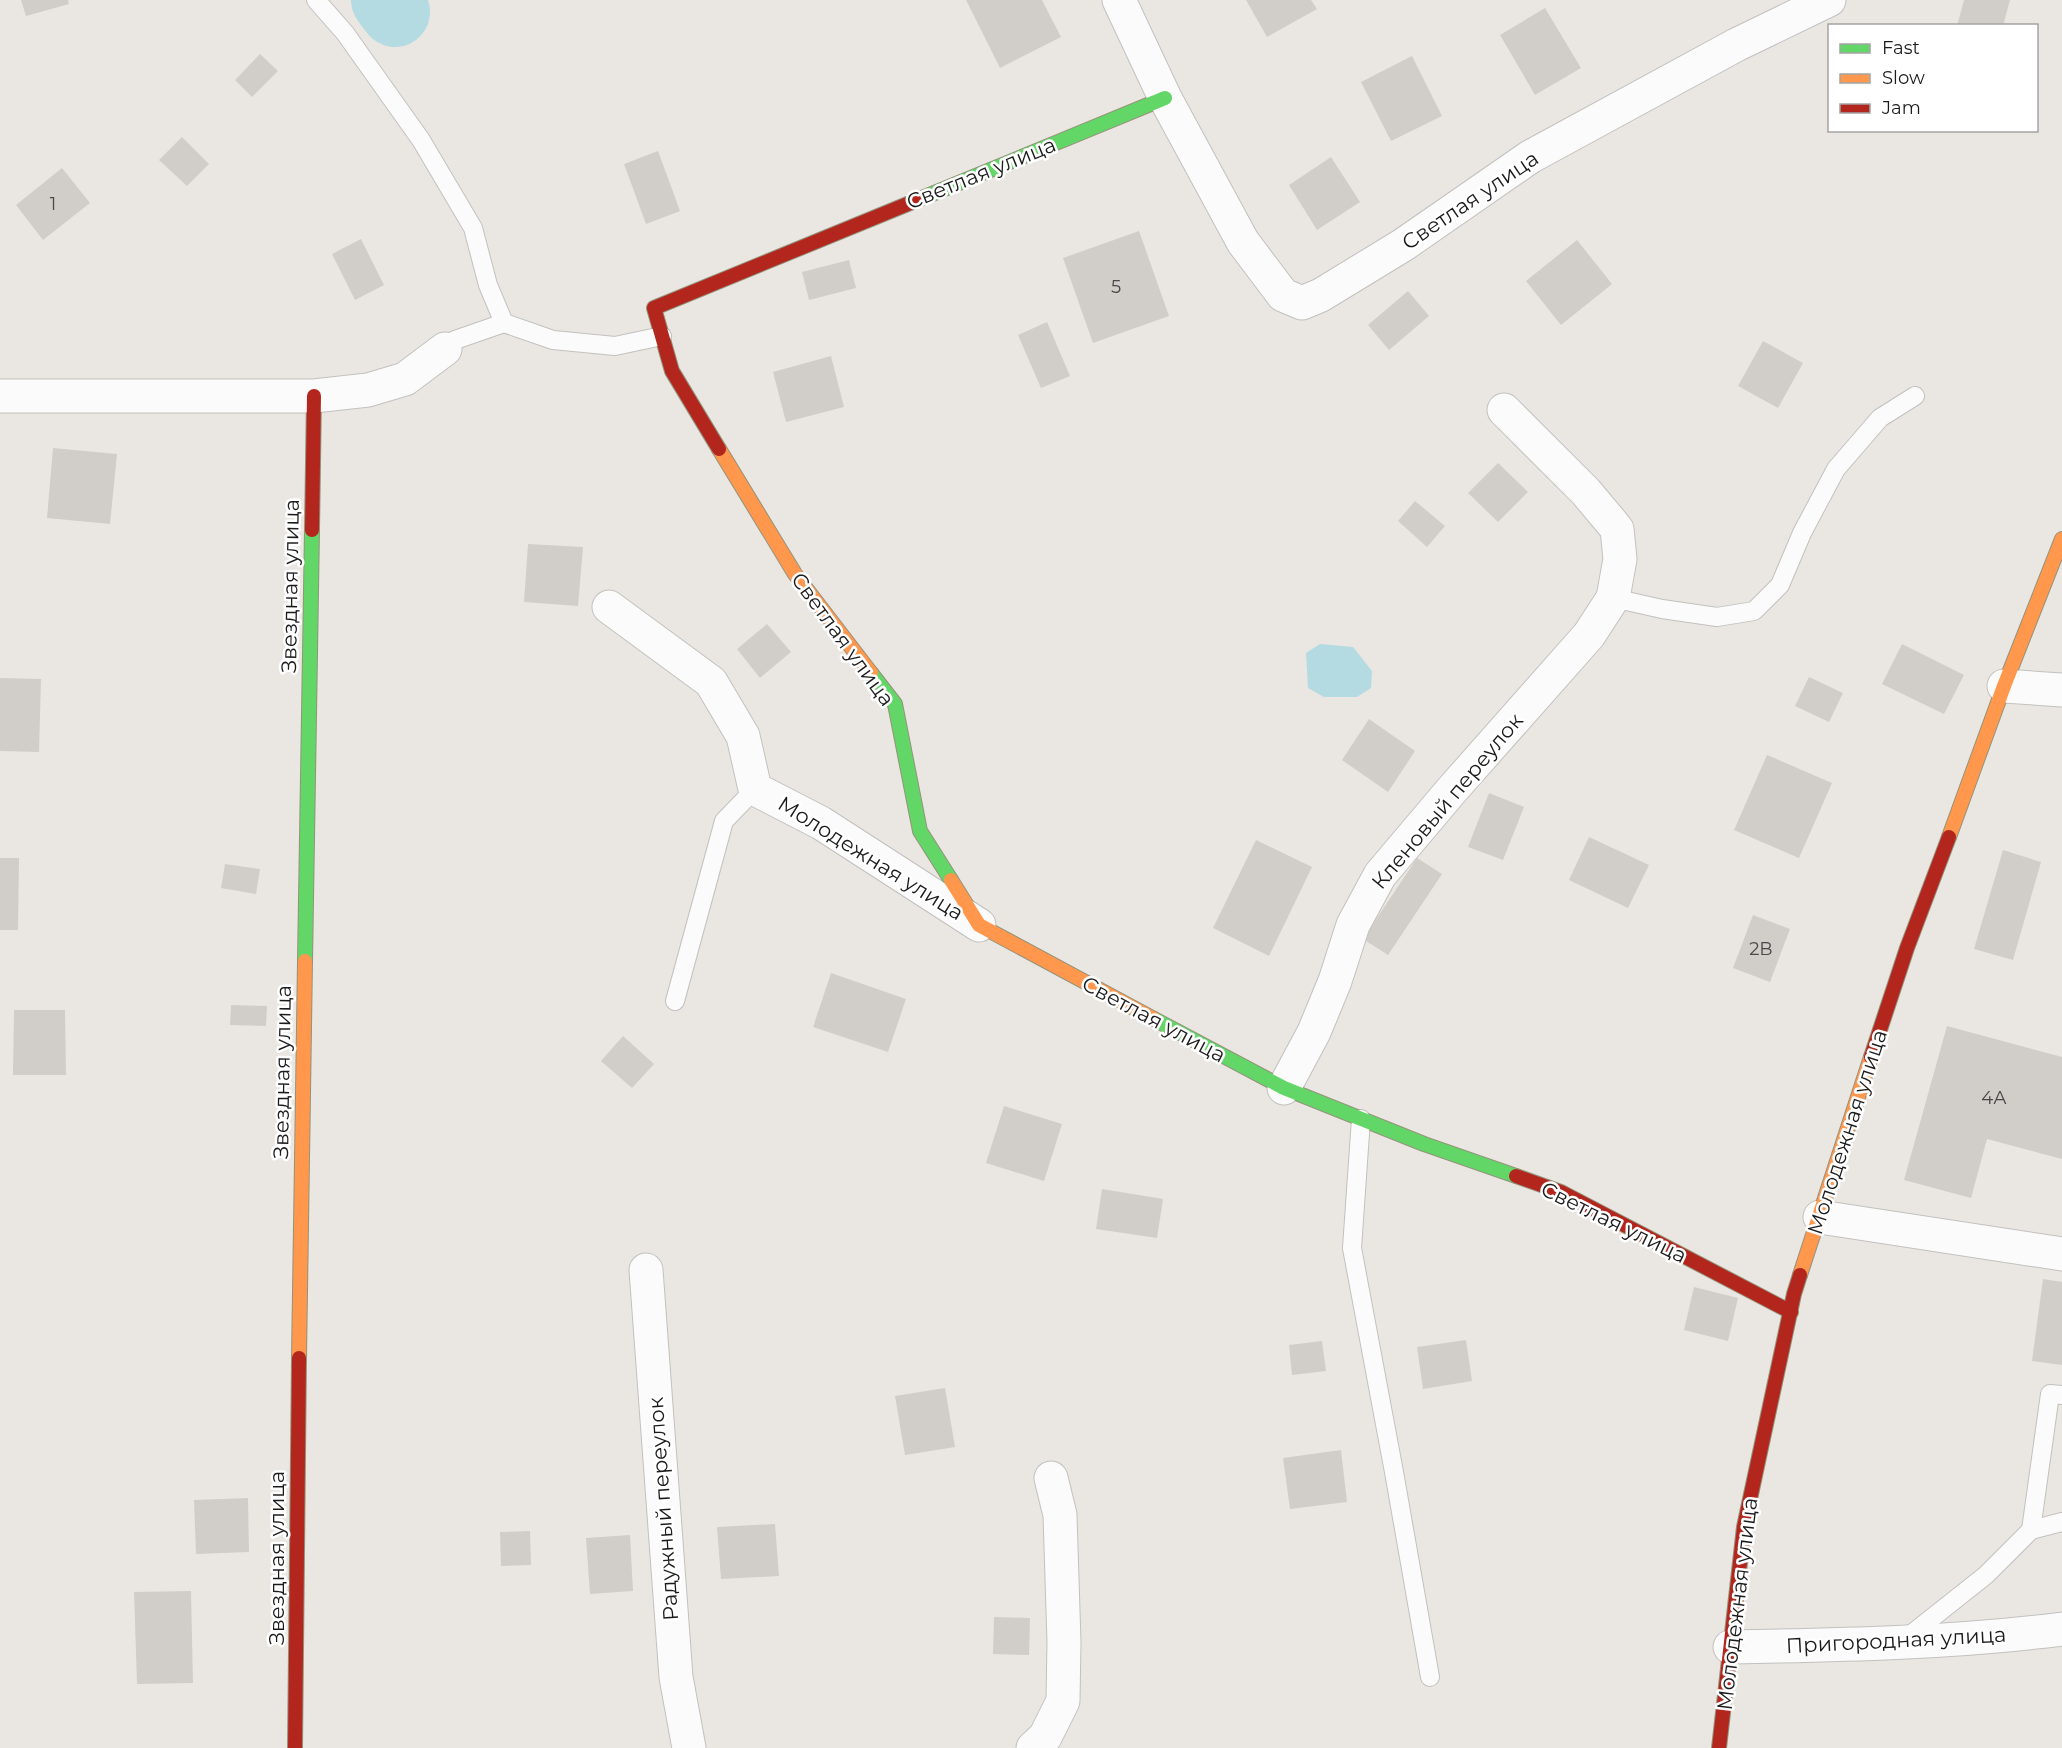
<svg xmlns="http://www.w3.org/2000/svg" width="2062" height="1748" font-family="Montserrat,sans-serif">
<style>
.water{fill:#b3dbe1}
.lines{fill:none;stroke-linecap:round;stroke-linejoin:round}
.river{stroke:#b3dbe1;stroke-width:70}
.building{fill:#d1cdc9}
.lane-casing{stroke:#c2c1bf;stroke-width:20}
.street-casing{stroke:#c2c1bf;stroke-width:35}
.fast-casing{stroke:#94937b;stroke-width:16}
.slow-casing{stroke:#94937b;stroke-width:16}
.jam-casing{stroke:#94937b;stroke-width:16}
.lane{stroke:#fcfbfb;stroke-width:18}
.street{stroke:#fcfbfb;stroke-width:33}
.fast{stroke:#63d668;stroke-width:14}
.slow{stroke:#ff974d;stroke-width:14}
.jam{stroke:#b3261e;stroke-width:14}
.labels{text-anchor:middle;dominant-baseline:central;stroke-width:5;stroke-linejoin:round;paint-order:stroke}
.number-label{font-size:18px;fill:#4a4848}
.street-label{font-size:21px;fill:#1b1b1b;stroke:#fff}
</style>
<rect width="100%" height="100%" fill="#eae7e2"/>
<path class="water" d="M 1320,644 L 1353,647 L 1372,671 L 1371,688 L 1357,697 L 1324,697 L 1308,688 L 1306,653 Z"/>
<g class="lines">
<path class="river" d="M 386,0 L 395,12"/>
</g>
<g class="building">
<path d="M 21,0 L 68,0 L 69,4 L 26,16 Z"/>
<path d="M 966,0 L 1042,0 L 1061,37 L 1000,68 Z"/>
<path d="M 1246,0 L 1311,0 L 1317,9 L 1267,37 Z"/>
<path d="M 1964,0 L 2010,0 L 2003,26 L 1957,26 Z"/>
<path d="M 1545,8 L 1581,68 L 1535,95 L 1500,35 Z"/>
<path d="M 260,54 L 278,71 L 252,97 L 235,80 Z"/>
<path d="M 1412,56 L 1442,116 L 1391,141 L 1361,82 Z"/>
<path d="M 182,137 L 209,164 L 187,186 L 159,160 Z"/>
<path d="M 658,151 L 680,211 L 646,224 L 624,164 Z"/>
<path d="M 1331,157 L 1360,202 L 1317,230 L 1289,185 Z"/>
<path d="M 62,168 L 90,203 L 43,240 L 16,205 Z"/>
<path d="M 1139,231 L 1169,316 L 1093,343 L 1063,258 Z"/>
<path d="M 361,239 L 384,285 L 355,300 L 332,254 Z"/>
<path d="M 1577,240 L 1612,284 L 1561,325 L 1526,281 Z"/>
<path d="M 849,260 L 856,288 L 809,300 L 802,272 Z"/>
<path d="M 1408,291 L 1429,316 L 1389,350 L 1368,325 Z"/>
<path d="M 1047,322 L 1070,376 L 1041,388 L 1018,335 Z"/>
<path d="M 1763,341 L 1803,363 L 1778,408 L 1738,386 Z"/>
<path d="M 831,356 L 844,407 L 786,422 L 773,372 Z"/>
<path d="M 53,448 L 117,454 L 110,524 L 47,518 Z"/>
<path d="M 1498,463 L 1528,492 L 1498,522 L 1468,493 Z"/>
<path d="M 1415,501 L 1445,526 L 1427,547 L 1398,521 Z"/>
<path d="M 528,544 L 583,547 L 578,606 L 524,602 Z"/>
<path d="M 767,624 L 791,652 L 760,678 L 737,649 Z"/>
<path d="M 1902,644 L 1964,675 L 1944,714 L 1882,684 Z"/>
<path d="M 1809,677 L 1843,693 L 1829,722 L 1795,706 Z"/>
<path d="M 0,678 L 41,679 L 39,752 L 0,751 Z"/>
<path d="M 1369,719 L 1415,751 L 1388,792 L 1342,760 Z"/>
<path d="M 1767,755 L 1832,783 L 1799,858 L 1734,830 Z"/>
<path d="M 1489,793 L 1524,807 L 1503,860 L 1468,847 Z"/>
<path d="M 1589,837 L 1649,865 L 1628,908 L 1569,880 Z"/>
<path d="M 1256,840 L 1312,867 L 1269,956 L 1213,928 Z"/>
<path d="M 2003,850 L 2041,862 L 2013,960 L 1974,949 Z"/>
<path d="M 0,858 L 19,858 L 18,930 L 0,930 Z"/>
<path d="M 1417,858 L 1442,874 L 1388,955 L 1363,939 Z"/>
<path d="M 225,864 L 260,869 L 256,894 L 221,888 Z"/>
<path d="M 1753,915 L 1790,929 L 1770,982 L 1733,968 Z"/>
<path d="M 831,973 L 906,999 L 888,1052 L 813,1027 Z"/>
<path d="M 231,1005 L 267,1006 L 266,1026 L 230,1025 Z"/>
<path d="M 14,1010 L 65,1010 L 66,1075 L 13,1075 Z"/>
<path d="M 1947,1026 L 2062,1057 L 2062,1159 L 1987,1139 L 1971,1198 L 1904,1180 Z"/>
<path d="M 623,1036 L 654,1064 L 632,1088 L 601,1061 Z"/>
<path d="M 1004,1106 L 1062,1124 L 1044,1181 L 986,1163 Z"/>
<path d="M 1102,1189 L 1163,1199 L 1157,1238 L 1096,1229 Z"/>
<path d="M 2043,1279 L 2062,1282 L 2062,1365 L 2032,1361 Z"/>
<path d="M 1694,1287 L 1738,1298 L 1728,1341 L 1684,1330 Z"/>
<path d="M 1466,1340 L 1472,1381 L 1423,1389 L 1417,1347 Z"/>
<path d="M 1322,1341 L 1326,1371 L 1292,1375 L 1289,1345 Z"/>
<path d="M 945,1388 L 955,1447 L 905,1455 L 895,1396 Z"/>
<path d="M 1341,1450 L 1347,1502 L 1290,1509 L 1283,1458 Z"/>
<path d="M 248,1498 L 249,1552 L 196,1554 L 194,1500 Z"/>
<path d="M 775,1524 L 779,1576 L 721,1579 L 717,1527 Z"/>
<path d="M 530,1531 L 531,1565 L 501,1566 L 500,1532 Z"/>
<path d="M 630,1535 L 633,1591 L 590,1594 L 586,1538 Z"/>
<path d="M 191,1591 L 193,1683 L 137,1684 L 134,1592 Z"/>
<path d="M 994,1617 L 1030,1618 L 1029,1655 L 993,1654 Z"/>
</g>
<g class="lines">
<defs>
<g id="lane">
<path d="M 316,0 L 345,33 L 421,140 L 473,228 L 488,285 L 504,323 L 553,340 L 615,346 L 662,336"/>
<path d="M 445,349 L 455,340 L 504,323"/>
<path d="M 1613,598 L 1662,609 L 1717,617 L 1754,611 L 1780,585 L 1802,533 L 1836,469 L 1880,418 L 1915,396"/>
<path d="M 675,1001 L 724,821 L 755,789"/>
<path d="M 1361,1119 L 1352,1248 L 1394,1472 L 1430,1677"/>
<path d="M 2031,1530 L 2050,1394 L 2062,1395"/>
<path d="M 1904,1640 L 1986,1575 L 2031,1530 L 2062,1522"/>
</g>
<g id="street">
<path d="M 1119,0 L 1165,98 L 1243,242 L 1283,295 L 1302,303 L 1321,295 L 1403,245 L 1530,157 L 1736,45 L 1829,0"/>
<path d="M 0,396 L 314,396 L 368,390 L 405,379 L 445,349"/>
<path d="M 609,607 L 711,682 L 743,736 L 755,789 L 821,823 L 979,925"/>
<path d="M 2004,686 L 2062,690"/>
<path d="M 1284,1088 L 1314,1032 L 1335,981 L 1353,925 L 1380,875 L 1451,791 L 1589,635 L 1613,598 L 1620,559 L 1617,529 L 1586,492 L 1504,410"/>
<path d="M 1820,1217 L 2062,1254"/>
<path d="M 646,1270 L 676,1677 L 689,1748"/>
<path d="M 1730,1647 C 1840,1645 1952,1643 2062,1629"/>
<path d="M 1033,1748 L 1045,1737 L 1063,1701 L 1064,1642 L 1060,1515 L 1051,1478"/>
</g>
<g id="fast">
<path d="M 915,201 L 1165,98"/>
<path d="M 871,673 L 895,704 L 920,831 L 951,880"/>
<path d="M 305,961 L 312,530"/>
<path d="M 1154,1019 L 1284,1088 L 1424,1144 L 1516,1176"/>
</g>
<g id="slow">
<path d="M 719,449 L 795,574 L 871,673"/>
<path d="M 1949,837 L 2004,686 L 2062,539"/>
<path d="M 951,880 L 979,925 L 1154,1019"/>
<path d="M 1800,1275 L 1871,1057"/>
<path d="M 299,1358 L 305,961"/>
</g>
<g id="jam">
<path d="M 719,449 L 672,371 L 654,308 L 915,201"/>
<path d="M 312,530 L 314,396"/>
<path d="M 1871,1057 L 1907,948 L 1949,837"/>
<path d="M 1516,1176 L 1561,1192 L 1791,1312"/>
<path d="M 295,1748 L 299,1358"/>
<path d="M 1719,1748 L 1744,1527 L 1794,1294 L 1800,1275"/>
</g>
</defs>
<use href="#lane" class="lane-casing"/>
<use href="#street" class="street-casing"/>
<use href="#fast" class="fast-casing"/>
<use href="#slow" class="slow-casing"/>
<use href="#jam" class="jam-casing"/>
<use href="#lane" class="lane"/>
<use href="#street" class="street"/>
<use href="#fast" class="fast"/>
<use href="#slow" class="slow"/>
<use href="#jam" class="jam"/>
</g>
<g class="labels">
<g class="number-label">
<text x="53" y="204">1</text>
<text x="1116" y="287">5</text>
<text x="1761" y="949">2В</text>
<text x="1994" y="1098">4А</text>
</g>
<g class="street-label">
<text transform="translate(981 173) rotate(-22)">Светлая улица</text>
<text transform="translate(1470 200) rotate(-34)">Светлая улица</text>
<text transform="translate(290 586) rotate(-89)">Звездная улица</text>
<text transform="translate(843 639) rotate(54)">Светлая улица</text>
<text transform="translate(1447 801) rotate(-50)">Кленовый переулок</text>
<text transform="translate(871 858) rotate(32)">Молодежная улица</text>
<text transform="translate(1154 1019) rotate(28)">Светлая улица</text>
<text transform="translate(282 1072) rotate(-89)">Звездная улица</text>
<text transform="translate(1847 1132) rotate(-72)">Молодежная улица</text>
<text transform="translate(1614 1222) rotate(26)">Светлая улица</text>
<text transform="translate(663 1509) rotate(-94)">Радужный переулок</text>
<text transform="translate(276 1558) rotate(-90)">Звездная улица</text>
<text transform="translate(1737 1604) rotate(-83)">Молодежная улица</text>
<text transform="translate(1896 1640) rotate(-3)">Пригородная улица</text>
</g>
</g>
<rect x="1828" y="24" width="210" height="108" fill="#ffffff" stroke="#a4a4a4" stroke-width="1.5"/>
<rect x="1840" y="44" width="30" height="9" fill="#63d668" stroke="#a4a4a4" stroke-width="1.5"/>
<text x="1882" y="54" font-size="18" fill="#1b1b1b">Fast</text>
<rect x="1840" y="74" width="30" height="9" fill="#ff974d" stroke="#a4a4a4" stroke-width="1.5"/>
<text x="1882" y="84" font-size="18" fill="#1b1b1b">Slow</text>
<rect x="1840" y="104" width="30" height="9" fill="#b3261e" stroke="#a4a4a4" stroke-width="1.5"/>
<text x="1882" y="114" font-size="18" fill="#1b1b1b">Jam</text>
</svg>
